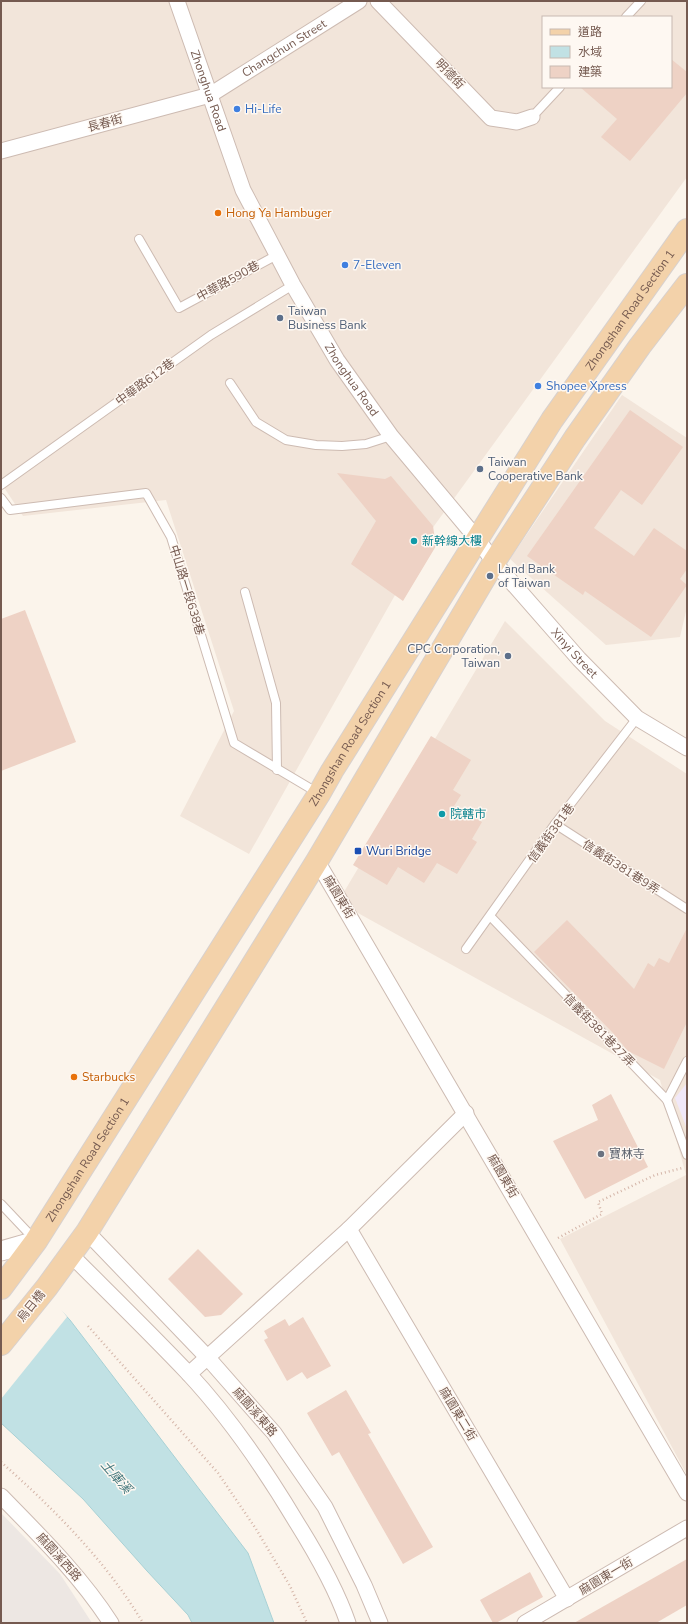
<svg xmlns="http://www.w3.org/2000/svg" width="688" height="1624" font-family="'Nunito Sans','Noto Sans TC',sans-serif">
<style>
.residential{fill:#f2e5da;fill-rule:evenodd}
.industrial{fill:#ede7e3}
.education{fill:#f1e8f8}
.water{fill:#c1e1e4;stroke:#a8d1d5}
.pier{fill:#fbf4eb}
.building{fill:#eed2c5}
.lines{fill:none;stroke-linecap:round;stroke-linejoin:round}
.service-casing{stroke:#cdbbb2;stroke-width:10}
.minor-casing{stroke:#cdbbb2;stroke-width:17}
.tertiary-casing{stroke:#cdbbb2;stroke-width:21}
.primary-casing{stroke:#d8d1ce;stroke-width:24}
.path{stroke:#d4b5a8;stroke-width:2.5;stroke-dasharray:1 3;stroke-linecap:butt}
.service{stroke:#fff;stroke-width:8}
.minor{stroke:#fff;stroke-width:15}
.tertiary{stroke:#fff;stroke-width:19}
.primary{stroke:#f3d2aa;stroke-width:22}
.shop-dot{fill:#3f7fe0;stroke:#fef8f2;stroke-width:1.5}
.food-dot{fill:#e8710a;stroke:#fef8f2;stroke-width:1.5}
.service-dot{fill:#5c6f8a;stroke:#fef8f2;stroke-width:1.5}
.culture-dot{fill:#0f9aa8;stroke:#fef8f2;stroke-width:1.5}
.transit-dot{fill:#1a4fb4;stroke:#fef8f2;stroke-width:1.5}
.worship-dot{fill:#6b7280;stroke:#fef8f2;stroke-width:1.5}
.labels{text-anchor:middle;dominant-baseline:central;stroke-width:3;stroke-linejoin:round;paint-order:stroke}
.street-label{font-size:12px;fill:#755a50;stroke:#fef8f2}
.shop-label{font-size:12px;fill:#366cbe;stroke:#fef8f2;text-anchor:start}
.food-label{font-size:12px;fill:#c56008;stroke:#fef8f2;text-anchor:start}
.service-label{font-size:12px;fill:#4e5e75;stroke:#fef8f2;text-anchor:start}
.culture-label{font-size:12px;fill:#0d838f;stroke:#fef8f2;text-anchor:start}
.transit-label{font-size:12px;fill:#164399;stroke:#fef8f2;text-anchor:start}
.worship-label{font-size:12px;fill:#5b616d;stroke:#fef8f2;text-anchor:start}
.water-label{font-size:13px;font-style:italic;fill:#477a7f;stroke:#fef8f2}
</style>
<rect width="100%" height="100%" fill="#fbf4eb"/>
<g class="residential">
<path d="M 1,1 L 687,1 L 687,177 L 434,526 L 249,854 L 180,816 L 234,711 L 166,500 L 23,516 L 1,483 ZM 543,17 L 671,17 L 671,87 L 543,87 Z"/>
<path d="M 622,395 L 687,438 L 686,487 L 687,489 L 687,607 L 680,637 L 606,645 L 510,559 Z"/>
<path d="M 505,621 L 605,721 L 687,774 L 687,1475 L 560,1239 L 686,1175 L 660,1080 L 338,902 Z"/>
</g>
<path class="industrial" d="M 1,1513 L 60,1574 L 92,1623 L 1,1623 Z"/>
<path class="education" d="M 687,1083 L 687,1129 L 675,1098 Z"/>
<path class="water" d="M 1,1246 L 70,1320 L 248,1553 L 274,1623 L 192,1623 L 188,1615 L 147,1571 L 83,1499 L 1,1423 Z"/>
<path class="pier" d="M 1,1244 L 53,1298 L 67,1317 L 1,1399 Z"/>
<g class="building">
<path d="M 671,59 L 687,72 L 687,93 L 630,161 L 601,137 L 617,119 L 580,87 L 671,87 Z"/>
<path d="M 630,410 L 683,447 L 642,505 L 621,490 L 594,528 L 634,556 L 654,528 L 687,551 L 687,569 L 680,579 L 687,585 L 651,637 L 585,591 L 583,595 L 527,556 Z"/>
<path d="M 337,473 L 385,479 L 391,476 L 433,526 L 436,546 L 403,601 L 351,564 L 376,521 Z"/>
<path d="M 25,610 L 76,742 L 1,771 L 1,619 Z"/>
<path d="M 431,736 L 471,760 L 453,790 L 461,795 L 454,806 L 482,822 L 472,839 L 477,842 L 457,874 L 437,863 L 424,883 L 398,867 L 387,885 L 353,865 Z"/>
<path d="M 567,920 L 634,989 L 648,963 L 654,967 L 659,958 L 669,963 L 687,928 L 687,1022 L 664,1069 L 628,1051 L 613,1033 L 534,952 Z"/>
<path d="M 611,1094 L 648,1167 L 585,1199 L 553,1141 L 598,1120 L 592,1105 Z"/>
<path d="M 198,1249 L 243,1294 L 221,1315 L 205,1317 L 168,1279 Z"/>
<path d="M 303,1317 L 331,1366 L 307,1379 L 302,1372 L 287,1381 L 264,1340 L 268,1338 L 264,1331 L 285,1319 L 289,1326 Z"/>
<path d="M 346,1390 L 371,1433 L 368,1434 L 433,1547 L 403,1564 L 339,1452 L 332,1456 L 307,1413 Z"/>
<path d="M 687,1559 L 687,1605 L 656,1623 L 574,1623 Z"/>
<path d="M 530,1572 L 543,1597 L 496,1623 L 493,1623 L 480,1600 Z"/>
</g>
<g class="lines">
<defs>
<g id="service">
<path d="M 626,17 L 641,1"/>
<path d="M 532,117 L 560,87"/>
<path d="M 139,239 L 179,308 L 277,255"/>
<path d="M 230,383 L 256,422 L 286,440 L 316,445 L 342,446 L 366,444 L 391,436"/>
<path d="M 1,485 L 211,335 L 293,285"/>
<path d="M 1,498 L 10,510 L 146,493 L 171,537 L 234,743 L 318,793"/>
<path d="M 245,592 L 276,703 L 277,770"/>
<path d="M 555,824 L 687,909"/>
<path d="M 491,917 L 667,1100 L 687,1155"/>
<path d="M 466,949 L 555,824 L 637,718"/>
<path d="M 667,1100 L 687,1061"/>
<path d="M 1,1204 L 36,1241"/>
</g>
<g id="minor">
<path id="s1" d="M 177,1 L 243,190 L 293,285 L 337,360 L 391,436 L 478,540 L 494,562 L 579,659 L 637,718 L 687,748"/>
<path d="M 378,1 L 491,118 L 517,122 L 532,117"/>
<path id="s2" d="M 1,151 L 210,95 L 359,1"/>
<path d="M 317,861 L 687,1493"/>
<path d="M 349,1229 L 567,1599"/>
<path d="M 87,1232 L 208,1358 L 274,1433 L 325,1507 L 364,1585 L 380,1623"/>
<path d="M 71,1255 C 110,1294 150,1333 188,1373 C 230,1418 266,1471 297,1523 C 317,1555 336,1588 348,1623"/>
<path d="M 189,1374 L 349,1229 L 466,1113"/>
<path d="M 1,1496 C 40,1536 80,1575 111,1623"/>
<path d="M 525,1623 L 687,1528"/>
</g>
<path id="tertiary" d="M 1,1251 L 36,1241"/>
<g id="primary">
<path id="s3" d="M 1,1288 L 36,1241 L 319,794 L 332,771 L 552,420 L 687,230"/>
<path d="M 1,1344 L 47,1287 L 87,1232 L 317,861 L 494,562 L 575,438 L 640,346 L 687,285"/>
</g>
</defs>
<use href="#service" class="service-casing"/>
<use href="#minor" class="minor-casing"/>
<use href="#tertiary" class="tertiary-casing"/>
<use href="#primary" class="primary-casing"/>
<g class="path">
<path d="M 558,1238 L 602,1214 L 598,1202 L 655,1175 L 682,1168"/>
<path d="M 88,1326 L 218,1473 L 256,1529 L 290,1586 L 307,1623"/>
<path d="M 1,1462 C 55,1510 106,1561 143,1623"/>
</g>
<use href="#service" class="service"/>
<use href="#minor" class="minor"/>
<use href="#tertiary" class="tertiary"/>
<use href="#primary" class="primary"/>
</g>
<g class="shop-dot">
<circle cx="237" cy="109" r="4"/>
<circle cx="345" cy="265" r="4"/>
<circle cx="538" cy="386" r="4"/>
</g>
<g class="food-dot">
<circle cx="218" cy="213" r="4"/>
<circle cx="74" cy="1077" r="4"/>
</g>
<g class="service-dot">
<circle cx="280" cy="318" r="4"/>
<circle cx="480" cy="469" r="4"/>
<circle cx="490" cy="576" r="4"/>
<circle cx="508" cy="656" r="4"/>
</g>
<g class="culture-dot">
<circle cx="414" cy="541" r="4"/>
<circle cx="442" cy="814" r="4"/>
</g>
<rect class="transit-dot" x="354" y="847" width="8" height="8" rx="2"/>
<circle class="worship-dot" cx="601" cy="1154" r="4"/>
<g class="labels">
<g class="street-label">
<text stroke="none"><textPath href="#s2" startOffset="304">Changchun Street</textPath></text>
<text transform="translate(450 74) rotate(46)">明德街</text>
<text stroke="none"><textPath href="#s1" startOffset="95">Zhonghua Road</textPath></text>
<text transform="translate(105 123) rotate(-15)">長春街</text>
<text transform="translate(228 281) rotate(-29)">中華路590巷</text>
<text stroke="none"><textPath href="#s3" startOffset="1163">Zhongshan Road Section 1</textPath></text>
<text stroke="none"><textPath href="#s1" startOffset="419">Zhonghua Road</textPath></text>
<text transform="translate(145 382) rotate(-36)">中華路612巷</text>
<text transform="translate(187 590) rotate(73)">中山路一段638巷</text>
<text stroke="none"><textPath href="#s1" startOffset="772">Xinyi Street</textPath></text>
<text stroke="none"><textPath href="#s3" startOffset="647">Zhongshan Road Section 1</textPath></text>
<text transform="translate(551 833) rotate(-54)">信義街381巷</text>
<text transform="translate(621 867) rotate(33)">信義街381巷9弄</text>
<text transform="translate(339 897) rotate(59)">麻園東街</text>
<text transform="translate(599 1030) rotate(46)">信義街381巷27弄</text>
<text stroke="none"><textPath href="#s3" startOffset="155">Zhongshan Road Section 1</textPath></text>
<text transform="translate(503 1176) rotate(60)">麻園東街</text>
<text transform="translate(31 1306) rotate(-51)">烏日橋</text>
<text transform="translate(255 1412) rotate(49)">麻園溪東路</text>
<text transform="translate(458 1414) rotate(59)">麻園東二街</text>
<text transform="translate(59 1557) rotate(48)">麻園溪西路</text>
<text transform="translate(606 1576) rotate(-31)">麻園東一街</text>
</g>
<g class="shop-label">
<text x="245" y="109">Hi-Life</text>
<text x="353" y="265">7-Eleven</text>
<text x="546" y="386">Shopee Xpress</text>
</g>
<g class="food-label">
<text x="226" y="213">Hong Ya Hambuger</text>
<text x="82" y="1077">Starbucks</text>
</g>
<g class="service-label">
<text x="288" y="311">Taiwan<tspan x="288" dy="14">Business Bank</tspan></text>
<text x="488" y="462">Taiwan<tspan x="488" dy="14">Cooperative Bank</tspan></text>
<text x="498" y="569">Land Bank<tspan x="498" dy="14">of Taiwan</tspan></text>
<text x="500" y="649" text-anchor="end">CPC Corporation,<tspan x="500" dy="14">Taiwan</tspan></text>
</g>
<g class="culture-label">
<text x="422" y="541">新幹線大樓</text>
<text x="450" y="814">院轄市</text>
</g>
<g class="transit-label">
<text x="366" y="851">Wuri Bridge</text>
</g>
<g class="worship-label">
<text x="609" y="1154">寶林寺</text>
</g>
<g class="water-label">
<text transform="translate(116 1477) rotate(49)">土庫溪</text>
</g>
</g>
<rect width="688" height="1624" fill="none" stroke="#755a50" stroke-width="4"/>
<rect x="542" y="16" width="130" height="72" fill="#fef8f2" stroke="#c7b9b1"/>
<rect x="550" y="29" width="20" height="6" fill="#f3d2aa" stroke="#c7b9b1"/>
<text x="578" y="36" font-size="12" fill="#755a50">道路</text>
<rect x="550" y="46" width="20" height="12" fill="#c1e1e4" stroke="#c7b9b1"/>
<text x="578" y="56" font-size="12" fill="#755a50">水域</text>
<rect x="550" y="66" width="20" height="12" fill="#eed2c5" stroke="#c7b9b1"/>
<text x="578" y="76" font-size="12" fill="#755a50">建築</text>
</svg>
